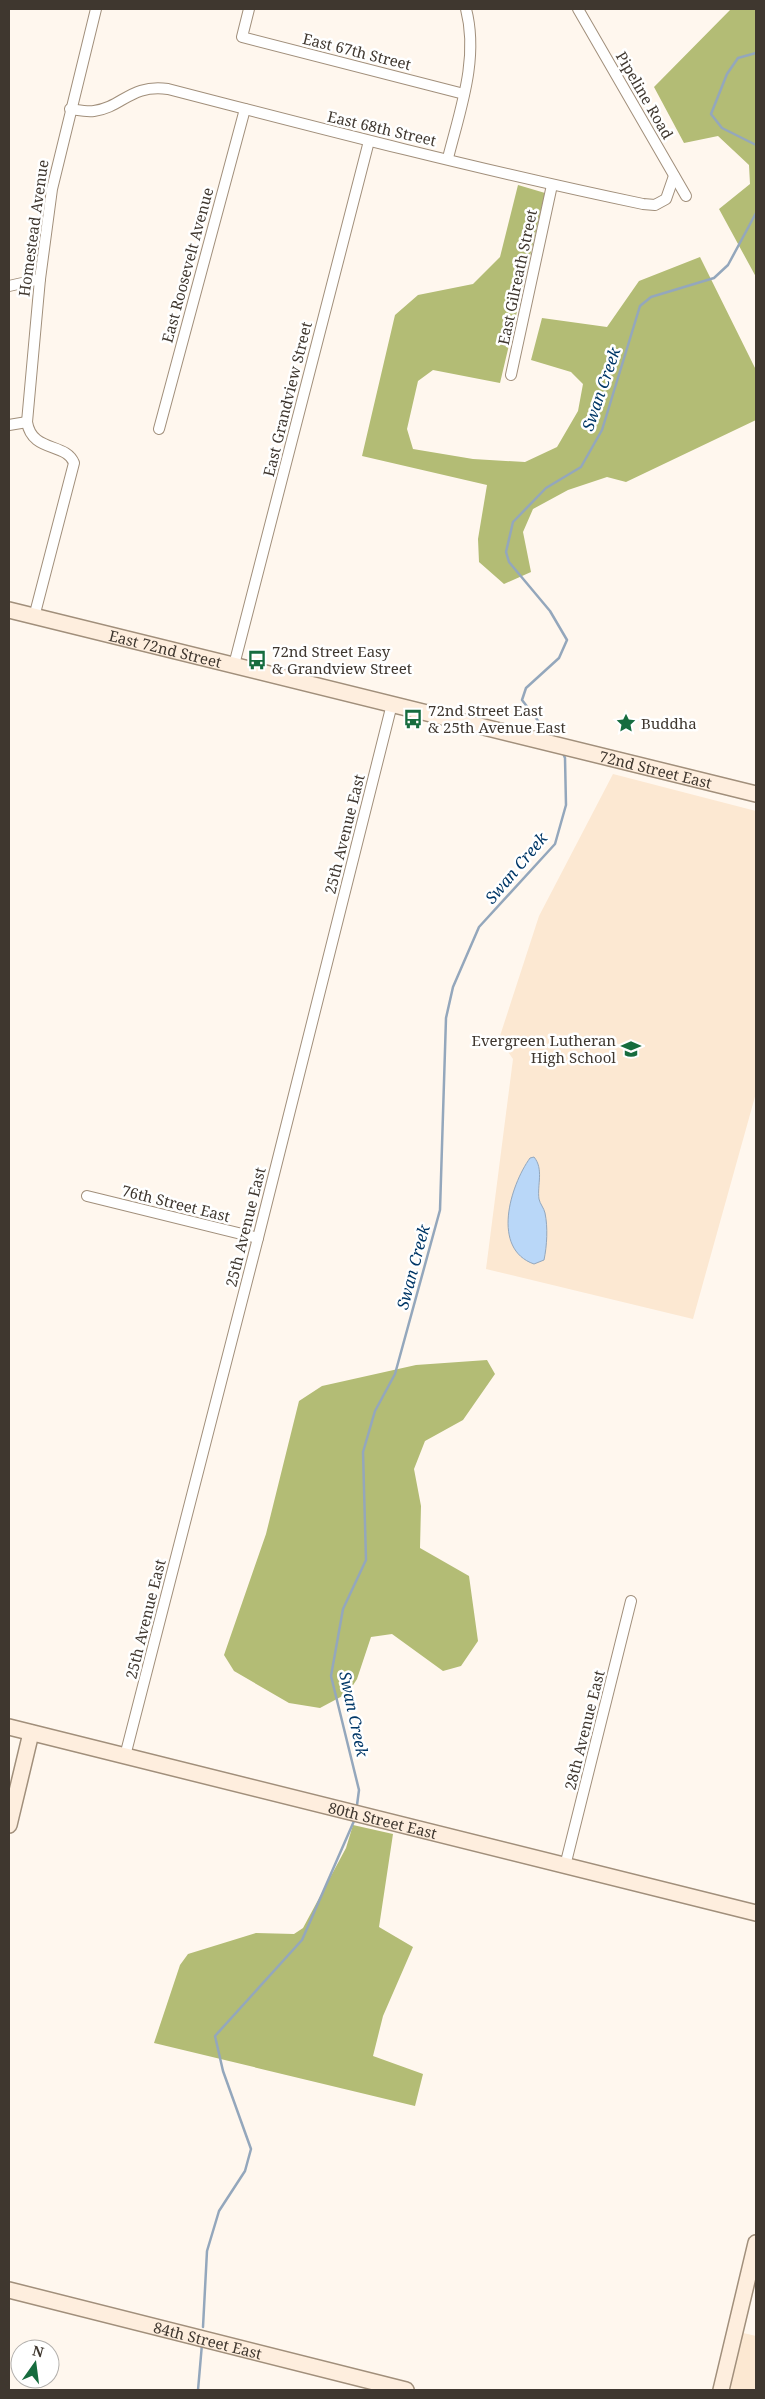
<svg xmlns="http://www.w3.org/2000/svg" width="765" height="2399" font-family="'Noto Serif',serif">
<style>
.built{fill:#fce8d2}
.forest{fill:#b3bc75}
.water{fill:#b9d7f8;stroke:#94a7bc}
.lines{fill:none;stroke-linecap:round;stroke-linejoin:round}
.stream{stroke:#94a7bc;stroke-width:2.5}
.street-casing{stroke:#a18f7b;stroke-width:12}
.secondary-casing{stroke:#a18f7b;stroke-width:18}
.street{stroke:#fff;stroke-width:10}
.secondary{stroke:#feeede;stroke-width:15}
.labels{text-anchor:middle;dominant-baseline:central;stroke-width:5;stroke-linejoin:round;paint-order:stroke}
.street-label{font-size:15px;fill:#3f372f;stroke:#fff}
.poi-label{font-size:15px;fill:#3f372f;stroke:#fff;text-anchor:start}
.water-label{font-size:16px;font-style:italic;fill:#003767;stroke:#fff}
</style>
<rect width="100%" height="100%" fill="#fff7ee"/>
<g class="built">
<path d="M 613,774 L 756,811 L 756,1093 L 693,1319 L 486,1269 L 513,1059 L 499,1039 L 539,916 Z"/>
<path d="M 739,2332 L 756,2336 L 756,2390 L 725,2390 Z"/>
</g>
<g class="forest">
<path d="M 731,9 L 756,9 L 756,277 L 719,209 L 750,184 L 749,165 L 718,136 L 684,143 L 654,87 Z"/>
<path d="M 518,185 L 545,193 L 500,383 L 433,370 L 418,381 L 407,429 L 413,449 L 473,459 L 525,462 L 557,447 L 578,411 L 583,384 L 571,372 L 531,360 L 542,318 L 607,327 L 639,281 L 700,257 L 756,370 L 756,420 L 626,482 L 607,477 L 568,490 L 533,509 L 523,532 L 531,572 L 504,584 L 479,562 L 478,539 L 487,485 L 362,456 L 395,315 L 418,295 L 473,284 L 500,257 Z"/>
<path d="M 487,1360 L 495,1374 L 463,1420 L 425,1441 L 414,1469 L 421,1506 L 420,1548 L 469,1576 L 478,1641 L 461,1666 L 443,1671 L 392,1634 L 371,1637 L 357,1679 L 348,1693 L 320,1708 L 289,1703 L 234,1671 L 224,1655 L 266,1534 L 299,1401 L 322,1386 L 416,1365 Z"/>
<path d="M 353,1825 L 393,1834 L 379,1927 L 413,1947 L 383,2016 L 373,2056 L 423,2074 L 415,2106 L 154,2043 L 180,1965 L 188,1954 L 256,1933 L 294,1934 L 303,1928 L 346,1848 Z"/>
</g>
<path class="water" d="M 534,1157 C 544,1169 537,1185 539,1199 C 540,1204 544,1208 545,1213 C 548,1227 547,1246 544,1260 L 534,1264 C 491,1249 510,1186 530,1158 Z"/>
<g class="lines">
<g class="stream">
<path d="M 756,53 L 738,58 L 727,74 L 711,114 L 722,128 L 756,145"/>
<path d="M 549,735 L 522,700 L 526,688 L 559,658 L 567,640 L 550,611 L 509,562 L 506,552 L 513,522 L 546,488 L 581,467 L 602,430 L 640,306 L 651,297 L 714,278 L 728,265 L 756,213"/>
<path d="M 357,1805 L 359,1790 L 331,1676 L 343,1609 L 366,1560 L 363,1452 L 375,1411 L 395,1374 L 440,1210 L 446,1018 L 453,987 L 479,927 L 555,844 L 566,805 L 565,758 L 563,753"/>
<path d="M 203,2327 L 207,2251 L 219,2211 L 245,2171 L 251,2149 L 223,2071 L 215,2036 L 302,1940 L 354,1821"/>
<path d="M 198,2390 L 202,2344"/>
</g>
<defs>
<g id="street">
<path d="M 249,9 L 242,37 L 464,94"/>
<path d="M 578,9 L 686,196"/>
<path d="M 70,109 C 78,110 86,112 94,111 C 123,107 130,84 168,89 C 326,130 484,171 643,204 L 655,205 L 666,199 L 674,176"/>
<path d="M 448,158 C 460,110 479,59 466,9"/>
<path d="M 9,286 L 40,279"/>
<path d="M 511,375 L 552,185"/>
<path d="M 9,425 L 27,422"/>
<path d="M 159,429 L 245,109"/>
<path d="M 34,617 L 74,463 C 66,442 32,453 27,422 L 40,279 L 52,189 L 96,9"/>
<path d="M 234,665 L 369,141"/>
<path d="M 87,1196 L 258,1238"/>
<path d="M 125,1756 L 258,1238 L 392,704"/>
<path d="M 565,1866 L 631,1601"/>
</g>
<g id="secondary">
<path id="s1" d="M 9,610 L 756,794"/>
<path id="s2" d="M 9,1727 L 756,1913"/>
<path d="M 9,1825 L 31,1733"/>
<path id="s3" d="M 9,2290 L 406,2390"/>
<path d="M 721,2390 L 756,2243"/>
</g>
</defs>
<use href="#street" class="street-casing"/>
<use href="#secondary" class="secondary-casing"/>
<use href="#street" class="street"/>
<use href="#secondary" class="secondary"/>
</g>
<defs>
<symbol id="bus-bare" viewBox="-9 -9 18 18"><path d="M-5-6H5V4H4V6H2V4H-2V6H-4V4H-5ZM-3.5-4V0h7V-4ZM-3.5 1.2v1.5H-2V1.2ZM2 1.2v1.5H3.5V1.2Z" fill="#166c3e" stroke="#fff" stroke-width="2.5" paint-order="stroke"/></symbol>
<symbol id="sight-bare" viewBox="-9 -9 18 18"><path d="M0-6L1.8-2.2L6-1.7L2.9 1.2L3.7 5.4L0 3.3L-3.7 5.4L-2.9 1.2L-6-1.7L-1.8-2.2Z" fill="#166c3e" stroke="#fff" stroke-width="2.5" paint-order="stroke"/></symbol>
<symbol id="school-bare" viewBox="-9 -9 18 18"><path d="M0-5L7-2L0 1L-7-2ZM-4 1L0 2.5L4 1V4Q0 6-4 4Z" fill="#166c3e" stroke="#fff" stroke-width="2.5" paint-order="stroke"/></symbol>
</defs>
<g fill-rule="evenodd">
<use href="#bus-bare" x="243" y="646" width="28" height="28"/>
<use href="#bus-bare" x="399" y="705" width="28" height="28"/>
<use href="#sight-bare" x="612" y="709" width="28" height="28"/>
<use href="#school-bare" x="617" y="1035" width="28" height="28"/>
</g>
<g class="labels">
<g class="street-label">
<text transform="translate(357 51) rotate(14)">East 67th Street</text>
<text transform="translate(645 95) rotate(60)">Pipeline Road</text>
<text transform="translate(382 128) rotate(13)">East 68th Street</text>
<text transform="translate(33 228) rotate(-82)">Homestead Avenue</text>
<text transform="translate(187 265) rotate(-75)">East Roosevelt Avenue</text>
<text transform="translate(517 277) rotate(-78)">East Gilreath Street</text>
<text transform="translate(287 399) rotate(-76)">East Grandview Street</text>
<text stroke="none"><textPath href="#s1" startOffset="161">East 72nd Street</textPath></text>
<text stroke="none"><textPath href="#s1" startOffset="666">72nd Street East</textPath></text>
<text transform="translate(344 834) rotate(-76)">25th Avenue East</text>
<text transform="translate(176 1203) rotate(14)">76th Street East</text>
<text transform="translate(245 1227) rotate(-76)">25th Avenue East</text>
<text transform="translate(145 1619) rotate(-76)">25th Avenue East</text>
<text transform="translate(584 1730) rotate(-76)">28th Avenue East</text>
<text stroke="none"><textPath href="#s2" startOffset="385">80th Street East</textPath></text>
<text stroke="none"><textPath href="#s3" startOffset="205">84th Street East</textPath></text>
</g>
<g class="poi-label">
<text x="272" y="651">72nd Street Easy<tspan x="272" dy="17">&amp; Grandview Street</tspan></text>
<text x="428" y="710">72nd Street East<tspan x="428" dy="17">&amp; 25th Avenue East</tspan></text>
<text x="641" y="723">Buddha</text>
<text x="616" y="1040" text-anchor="end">Evergreen Lutheran<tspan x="616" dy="17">High School</tspan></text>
</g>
<g class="water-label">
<text transform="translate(601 389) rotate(-71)">Swan Creek</text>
<text transform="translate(516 868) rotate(-50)">Swan Creek</text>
<text transform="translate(413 1267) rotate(-75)">Swan Creek</text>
<text transform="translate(354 1714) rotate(78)">Swan Creek</text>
</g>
</g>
<rect width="765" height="2399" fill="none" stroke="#3f372f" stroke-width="20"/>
<g transform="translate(35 2364) rotate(14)"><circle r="24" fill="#ffffff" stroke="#b2afac"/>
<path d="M0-4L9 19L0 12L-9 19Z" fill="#166c3e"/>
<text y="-8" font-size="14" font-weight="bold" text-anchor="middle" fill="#3f372f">N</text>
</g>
</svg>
